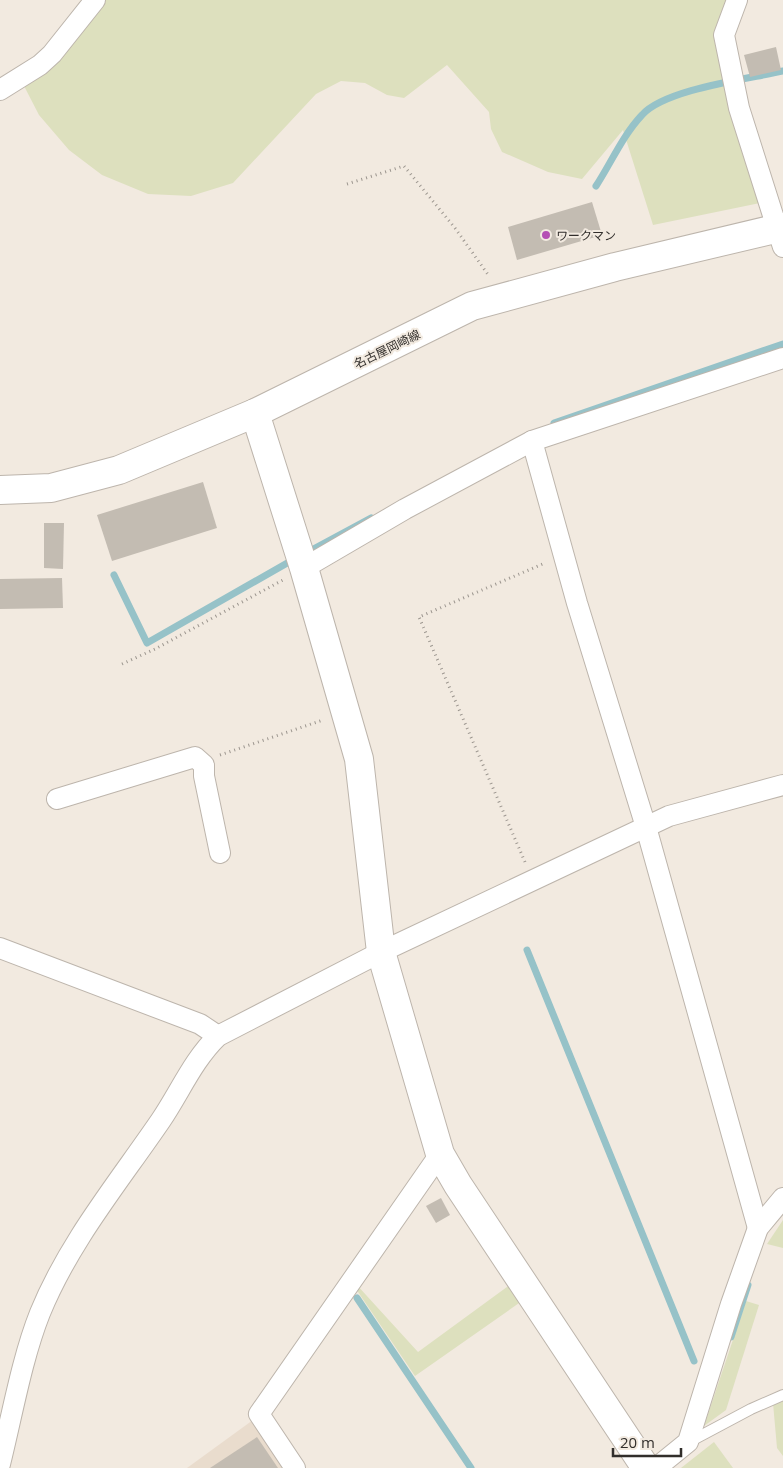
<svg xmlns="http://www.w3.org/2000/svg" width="783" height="1468" font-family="'Open Sans','Noto Sans JP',sans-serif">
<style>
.built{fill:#e9dccd}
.green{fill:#dde0be}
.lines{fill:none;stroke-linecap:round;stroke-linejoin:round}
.stream{stroke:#96c2c8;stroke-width:7}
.building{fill:#c3bcb2}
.lane-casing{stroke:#bdb5ac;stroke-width:12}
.street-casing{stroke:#bdb5ac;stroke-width:22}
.secondary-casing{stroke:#bdb5ac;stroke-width:30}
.primary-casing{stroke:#bdb5ac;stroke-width:30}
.path{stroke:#9c968f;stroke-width:3;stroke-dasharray:1 4;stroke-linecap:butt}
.lane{stroke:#fff;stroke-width:10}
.street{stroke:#fff;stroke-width:20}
.secondary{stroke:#fff;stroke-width:28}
.primary{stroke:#fff;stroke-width:28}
.poi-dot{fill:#b54fb4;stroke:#f2eae0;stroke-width:2}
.labels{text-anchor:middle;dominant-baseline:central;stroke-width:4;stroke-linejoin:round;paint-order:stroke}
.poi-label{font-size:12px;fill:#312e2b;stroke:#f2eae0;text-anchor:start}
.street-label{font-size:12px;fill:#312e2b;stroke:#f2eae0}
</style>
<rect width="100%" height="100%" fill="#f2eae0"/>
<path class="built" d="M 253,1420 L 286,1468 L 187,1468 Z"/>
<g class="green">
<path d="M 105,0 L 726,0 L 714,32 L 714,39 L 730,107 L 760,203 L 653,225 L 623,130 L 582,179 L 548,172 L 502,152 L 491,129 L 489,112 L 447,65 L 404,98 L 387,95 L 365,83 L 341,81 L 316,94 L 233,183 L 191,196 L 148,194 L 102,175 L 69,150 L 39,115 L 23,84 L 68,46 Z"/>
<path d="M 783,1220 L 783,1248 L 767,1244 Z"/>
<path d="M 356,1284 L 418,1352 L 511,1284 L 522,1301 L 415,1376 L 354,1286 Z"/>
<path d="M 746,1301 L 759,1305 L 726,1410 L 704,1426 Z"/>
<path d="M 783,1400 L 783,1456 L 777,1448 L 773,1403 Z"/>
<path d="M 714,1442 L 733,1468 L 681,1468 Z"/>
</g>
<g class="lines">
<g class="stream">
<path d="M 596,186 C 611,163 623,135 642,115 C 665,89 748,79 783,71"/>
<path d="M 554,423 L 783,344"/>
<path d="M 306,553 L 371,518"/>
<path d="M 114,575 L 147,643 L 296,558"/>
<path d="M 527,950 L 694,1361"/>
<path d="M 357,1298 L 471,1468"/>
<path d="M 731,1337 L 748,1285"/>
</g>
</g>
<g class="building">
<path d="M 776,47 L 781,70 L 750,77 L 744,55 Z"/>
<path d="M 592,202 L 602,235 L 517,260 L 508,227 Z"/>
<path d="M 203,482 L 217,528 L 112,561 L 97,515 Z"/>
<path d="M 44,523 L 64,523 L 63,569 L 44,568 Z"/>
<path d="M 62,578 L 63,608 L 0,609 L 0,579 Z"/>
<path d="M 441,1198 L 450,1215 L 436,1223 L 426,1206 Z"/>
<path d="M 257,1437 L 278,1468 L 210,1468 Z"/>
</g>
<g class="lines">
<defs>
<path id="lane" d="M 689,1442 L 751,1409 L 783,1395"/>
<g id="street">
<path d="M 737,0 L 724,35 L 739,108 L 783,247"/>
<path d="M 0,90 L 40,65 L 52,54 L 95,0"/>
<path d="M 532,441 L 577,603 L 646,827 L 758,1228"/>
<path d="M 304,568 L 405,509 L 532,441 L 783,358"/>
<path d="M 57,799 L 195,757 L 204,765 L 204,776 L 220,853"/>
<path d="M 0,948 L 200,1024 L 218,1036"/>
<path d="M 0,1464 C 12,1416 22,1358 40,1313 C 69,1242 118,1183 161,1120 C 180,1092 193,1060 218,1036 L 381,952 L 669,816 L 783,785"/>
<path d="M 295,1468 L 259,1414 L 440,1154"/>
<path d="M 656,1468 L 688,1442 L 731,1304 L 758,1228 L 783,1198"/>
</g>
<path id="secondary" d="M 255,413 L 304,568 L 359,759 L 381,952 L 440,1154 L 458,1185 L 646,1468"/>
<path id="primary" d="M 0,490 L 51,488 L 119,470 L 255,413 L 472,306 L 615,267 L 783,227"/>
</defs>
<use href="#lane" class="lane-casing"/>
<use href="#street" class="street-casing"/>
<use href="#secondary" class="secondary-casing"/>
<use href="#primary" class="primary-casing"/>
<g class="path">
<path d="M 347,184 L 404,166 L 455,228 L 489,276"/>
<path d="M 122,664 L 155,649 L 283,580"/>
<path d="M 220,755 L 323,720"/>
<path d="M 525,862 L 419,617 L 545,563"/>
</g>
<use href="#lane" class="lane"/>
<use href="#street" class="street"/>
<use href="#secondary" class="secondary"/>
<use href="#primary" class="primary"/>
</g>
<circle class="poi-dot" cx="546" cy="235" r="5"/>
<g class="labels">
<g class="poi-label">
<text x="556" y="235">ワークマン</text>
</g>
<g class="street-label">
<text transform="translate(387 349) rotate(-26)">名古屋岡崎線</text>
</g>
</g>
<path d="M613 1448v8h68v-8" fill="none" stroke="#312e2b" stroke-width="2.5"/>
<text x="620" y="1448" font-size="15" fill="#312e2b" stroke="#f2eae0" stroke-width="4" paint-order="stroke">20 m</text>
</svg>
